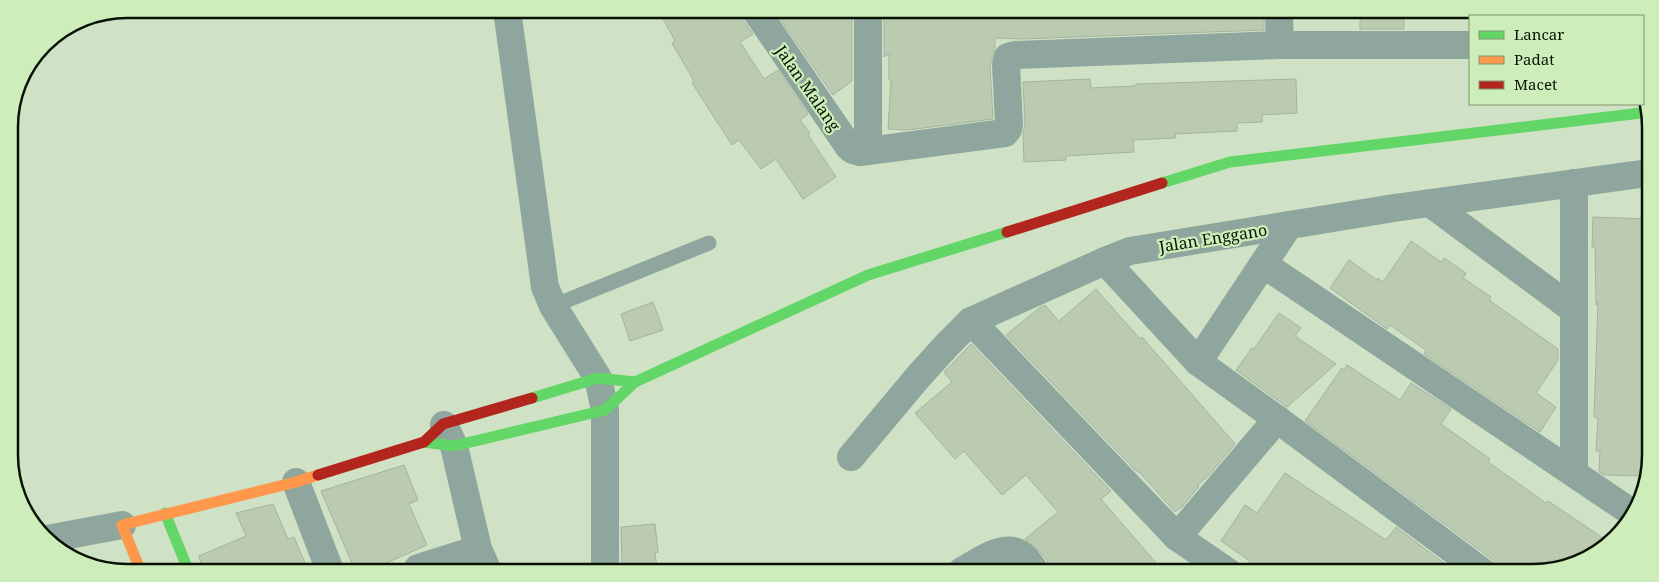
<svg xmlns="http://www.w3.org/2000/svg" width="1659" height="582" font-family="'Noto Serif',serif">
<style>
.building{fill:#bbcbb2;stroke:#a5b39d}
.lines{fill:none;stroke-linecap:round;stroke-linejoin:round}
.lane{stroke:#8fa69e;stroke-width:15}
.street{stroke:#8fa69e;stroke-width:28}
.fast{stroke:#63d668;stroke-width:11}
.slow{stroke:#ff974d;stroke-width:11}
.jam{stroke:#b3261e;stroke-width:11}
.labels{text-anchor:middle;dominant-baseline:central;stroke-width:4.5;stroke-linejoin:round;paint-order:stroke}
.street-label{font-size:16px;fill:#081202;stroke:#cdeeba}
.rim{fill:none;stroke:#081202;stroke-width:2.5}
</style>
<rect width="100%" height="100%" fill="#d0e2c6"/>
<g class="building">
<path d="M 659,11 L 741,11 L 743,20 L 753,34 L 740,42 L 764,79 L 778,70 L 808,114 L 800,120 L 810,133 L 808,135 L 836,177 L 803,199 L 776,159 L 761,169 L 739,140 L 732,145 L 692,83 L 694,81 L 672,43 L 675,41 Z"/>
<path d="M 775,12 L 852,12 L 852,81 L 833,95 Z"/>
<path d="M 884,12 L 1264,14 L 1264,30 L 1022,39 L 995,38 L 995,50 L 990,66 L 993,119 L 908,130 L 888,129 L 891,80 L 889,80 L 889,54 L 884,57 Z"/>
<rect x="1360" y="14" width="44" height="15"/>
<path d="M 1090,79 L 1091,88 L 1136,86 L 1136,84 L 1296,79 L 1297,113 L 1262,115 L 1262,122 L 1237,123 L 1237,131 L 1175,134 L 1176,138 L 1133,140 L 1134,152 L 1066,156 L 1066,160 L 1024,162 L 1023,133 L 1025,123 L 1023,82 Z"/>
<path d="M 1593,217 L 1648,219 L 1644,476 L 1604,475 L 1599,472 L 1600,451 L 1596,451 L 1598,418 L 1594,417 L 1598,302 L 1596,305 L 1595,247 L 1592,247 Z"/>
<path d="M 1411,241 L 1441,262 L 1444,258 L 1466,273 L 1463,278 L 1491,297 L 1489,300 L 1558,349 L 1558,360 L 1536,393 L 1556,407 L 1540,432 L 1424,354 L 1426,350 L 1390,325 L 1387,329 L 1330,288 L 1349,260 L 1377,280 L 1378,278 L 1383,282 Z"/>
<path d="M 1096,289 L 1140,339 L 1142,337 L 1235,444 L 1210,474 L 1198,485 L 1199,486 L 1183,506 L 1175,512 L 1140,473 L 1135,470 L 1006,335 L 1039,308 L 1045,305 L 1059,321 Z"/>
<path d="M 653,302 L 663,330 L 630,341 L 621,314 Z"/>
<path d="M 1279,313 L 1301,328 L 1295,336 L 1336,364 L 1287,407 L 1236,370 L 1252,348 L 1254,349 Z"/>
<path d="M 971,344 L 1111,491 L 1101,499 L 1163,571 L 1050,571 L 1048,562 L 1040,552 L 1025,539 L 1058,512 L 1026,475 L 1002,495 L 964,451 L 955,459 L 915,413 L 952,382 L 944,372 Z"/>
<path d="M 1347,365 L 1400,400 L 1411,383 L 1451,409 L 1441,424 L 1490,459 L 1488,462 L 1546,503 L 1548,501 L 1609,542 L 1604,549 L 1540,573 L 1499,573 L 1498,566 L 1493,560 L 1305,421 L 1342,368 L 1344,370 Z"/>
<path d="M 404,465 L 418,500 L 409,504 L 427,545 L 375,568 L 354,568 L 321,491 Z"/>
<path d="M 1285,473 L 1386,540 L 1396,527 L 1457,573 L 1262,572 L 1249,563 L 1250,561 L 1221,541 L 1245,505 L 1257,513 Z"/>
<path d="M 273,504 L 288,539 L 294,537 L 307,568 L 202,568 L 199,556 L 246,536 L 236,513 Z"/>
<path d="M 655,524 L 658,552 L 655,553 L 657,569 L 622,569 L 621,527 Z"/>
</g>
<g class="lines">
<path class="lane" d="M 553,306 L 709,243"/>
<g class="street">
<path d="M 507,10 L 545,287 L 553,306 L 598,378 L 605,410 L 605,569"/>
<path d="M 756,11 L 849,147 L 853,150 L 860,152 L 1005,133 L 1008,129 L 1009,124 L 1006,65 L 1008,57 L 1015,55 L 1280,45 L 1470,45"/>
<path d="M 1279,14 L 1280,45"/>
<path d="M 1555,16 L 1555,15"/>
<path d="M 868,150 L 868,12"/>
<path d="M 1430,203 L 1574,310"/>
<path d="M 1105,261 L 1198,362 L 1277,419 L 1484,573"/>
<path d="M 1263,264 L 1631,512"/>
<path d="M 971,321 L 1177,537 L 1228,572"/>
<path d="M 1198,362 L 1289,225"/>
<path d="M 444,425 L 454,446 L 478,549 L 487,569"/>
<path d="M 851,457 L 918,377 L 947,345 L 971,321 L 1105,261 L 1130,251 L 1394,208 L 1648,173"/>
<path d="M 1574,473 L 1574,183"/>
<path d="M 296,482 L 329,568"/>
<path d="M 1177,537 L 1277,419"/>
<path d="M 47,539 L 122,525"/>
<path d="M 418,568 L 478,549"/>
<path d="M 962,571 C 980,561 1007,539 1025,558 C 1029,562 1032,567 1035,571"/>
</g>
<g class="fast">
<path d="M 1162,183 L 1230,162 L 1649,112"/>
<path d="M 532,398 L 598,378 L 635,382"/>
<path d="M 424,442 L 454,446 L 605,410 L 635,382 L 868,275 L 1007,232"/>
<path d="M 165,513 L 187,567"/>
</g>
<path class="slow" d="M 139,567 L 122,525 L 296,482 L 318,475"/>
<g class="jam">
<path d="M 1007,232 L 1162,183"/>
<path d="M 318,475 L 424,442 L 443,424 L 532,398"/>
</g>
</g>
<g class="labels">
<g class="street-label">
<text transform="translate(808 88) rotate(55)">Jalan Malang</text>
<text transform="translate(1213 238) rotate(-9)">Jalan Enggano</text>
</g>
</g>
<path d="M0 0H1659V582H0ZM127 18H1533A109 109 0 0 1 1642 127V455A109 109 0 0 1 1533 564H127A109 109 0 0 1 18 455V127A109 109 0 0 1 127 18Z" fill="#cdeeba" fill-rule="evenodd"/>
<path class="rim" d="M127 18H1533A109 109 0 0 1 1642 127V455A109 109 0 0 1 1533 564H127A109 109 0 0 1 18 455V127A109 109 0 0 1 127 18Z"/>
<rect x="1469" y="15" width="175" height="90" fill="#cdeeba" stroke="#7e9670"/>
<rect x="1479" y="31" width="25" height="8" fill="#63d668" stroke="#7e9670"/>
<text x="1514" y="40" font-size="15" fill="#081202">Lancar</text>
<rect x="1479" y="56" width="25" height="8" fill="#ff974d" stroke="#7e9670"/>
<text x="1514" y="65" font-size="15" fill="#081202">Padat</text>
<rect x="1479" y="81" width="25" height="8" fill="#b3261e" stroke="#7e9670"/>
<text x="1514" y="90" font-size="15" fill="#081202">Macet</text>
</svg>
